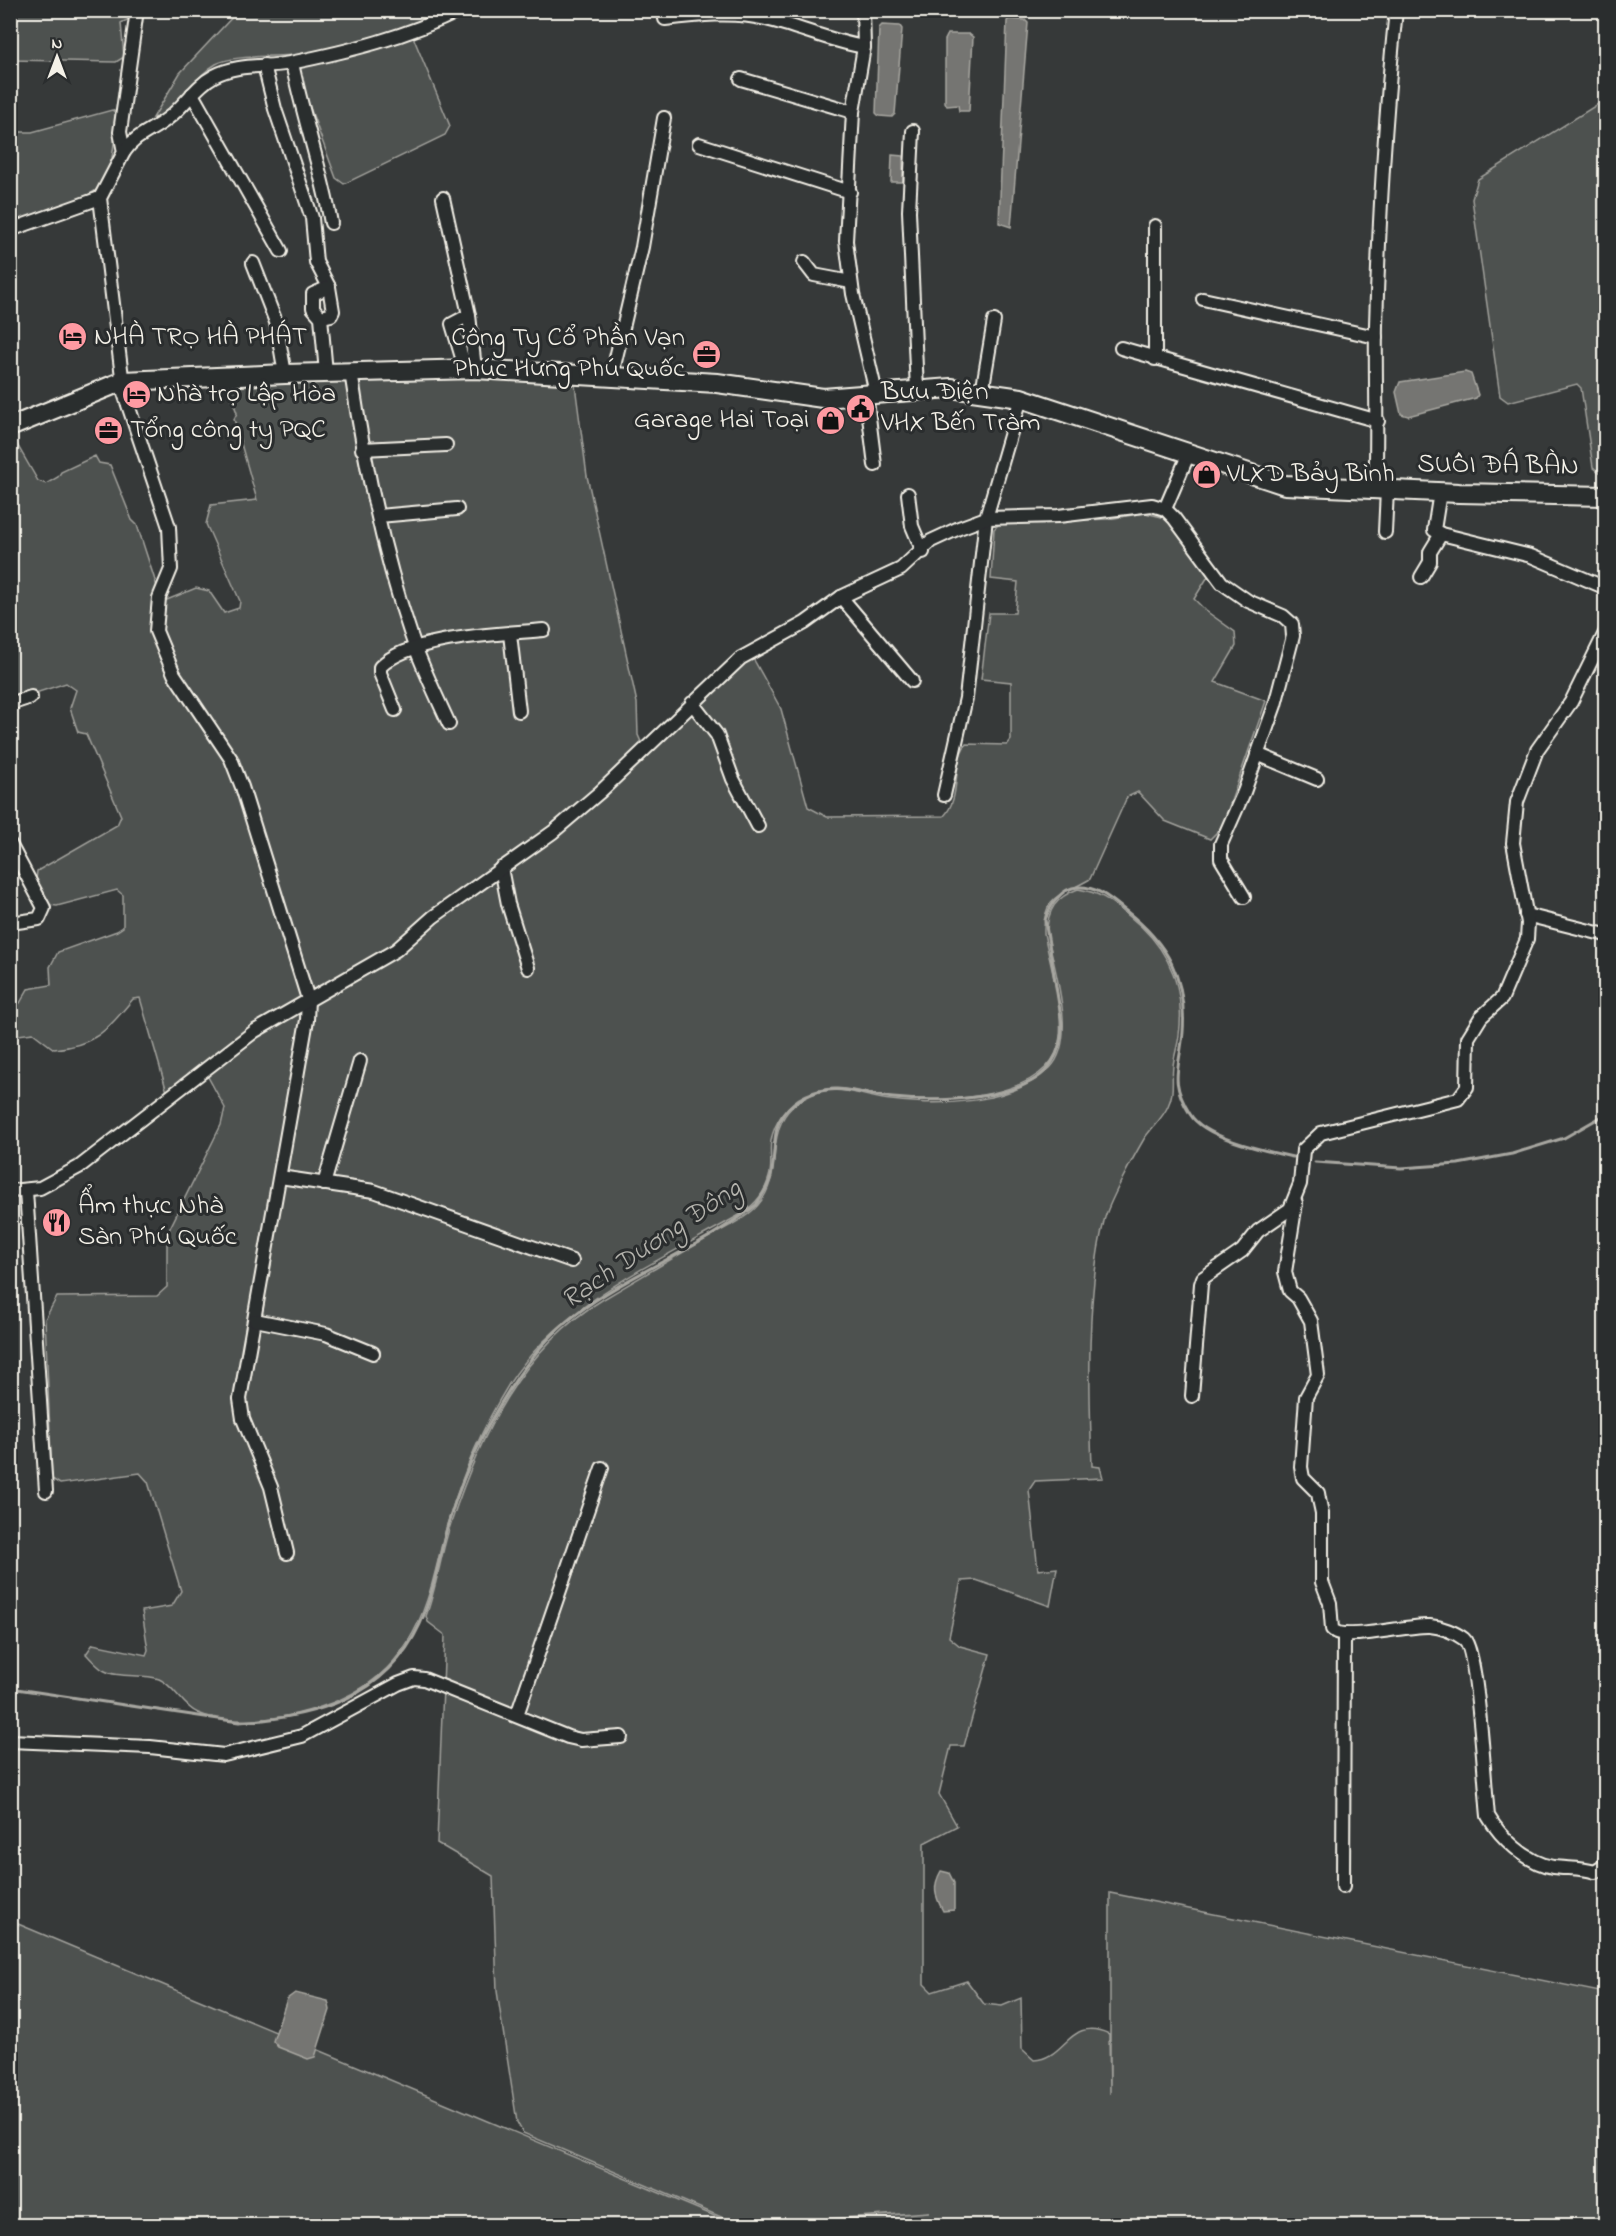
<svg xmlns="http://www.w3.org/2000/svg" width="1616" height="2236" font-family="'Indie Flower',sans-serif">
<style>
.green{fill:#4e514f;stroke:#a1a19c;stroke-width:1.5}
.water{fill:#757572;stroke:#a8a7a1;stroke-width:1.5}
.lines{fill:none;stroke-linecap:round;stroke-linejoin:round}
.stream{stroke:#a8a7a1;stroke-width:3}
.street-casing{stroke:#f4f1e8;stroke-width:16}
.secondary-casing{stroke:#f4f1e8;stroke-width:22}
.street{stroke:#2a2d2e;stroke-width:12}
.secondary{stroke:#2a2d2e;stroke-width:18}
.labels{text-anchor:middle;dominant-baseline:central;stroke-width:6;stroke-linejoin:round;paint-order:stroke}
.poi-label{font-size:27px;fill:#f4f1e8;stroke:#2a2d2e;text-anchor:start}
.street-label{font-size:27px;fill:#f4f1e8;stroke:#2a2d2e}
.water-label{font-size:28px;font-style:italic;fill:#b4b3ad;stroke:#2a2d2e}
</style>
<rect width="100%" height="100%" fill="#363939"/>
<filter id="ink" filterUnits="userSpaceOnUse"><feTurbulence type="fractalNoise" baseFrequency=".0167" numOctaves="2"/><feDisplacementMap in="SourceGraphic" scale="12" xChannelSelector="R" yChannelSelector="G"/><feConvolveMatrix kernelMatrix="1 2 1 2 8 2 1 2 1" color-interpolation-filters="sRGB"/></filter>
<g filter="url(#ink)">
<g class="green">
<path d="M 11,11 L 131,11 L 131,18 L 121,23 L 124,57 L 116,62 L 11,60 Z"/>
<path d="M 238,11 L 451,11 L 413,23 L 409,27 L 450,126 L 445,135 L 344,184 L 336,178 L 305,94 L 295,55 C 274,57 232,55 216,64 C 191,78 180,112 153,118 L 180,73 Z"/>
<path d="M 1598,104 L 1606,106 L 1606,472 L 1599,472 L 1593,467 L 1581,388 L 1577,384 L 1508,402 L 1500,396 L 1472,199 L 1478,179 Z"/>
<path d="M 112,110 L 117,113 C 114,136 115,167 101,186 C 90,199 29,216 11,223 L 10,124 L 18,132 L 32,132 Z"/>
<path d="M 443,378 L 557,381 L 575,385 L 587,476 L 637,703 L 638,735 L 646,753 L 748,658 L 754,660 L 781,709 L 808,807 L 827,817 L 944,816 C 962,797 951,765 966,744 L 1007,745 L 1011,740 L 1011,682 L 981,679 L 989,613 L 1015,613 L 1018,582 L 991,579 L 994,529 L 1000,523 L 1108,519 L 1145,513 L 1166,518 L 1182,535 L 1209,575 L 1194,599 L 1206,611 L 1235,632 L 1236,646 L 1215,682 L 1266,701 L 1222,827 L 1210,839 L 1165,821 L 1138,792 L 1127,797 L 1090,879 C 1062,896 1043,893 1044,933 C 1050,964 1063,1006 1060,1036 C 1055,1101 941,1102 893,1098 C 862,1094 835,1080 805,1095 C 788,1103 774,1122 771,1141 C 769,1152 773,1165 769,1177 C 765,1193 756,1203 743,1213 C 662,1260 562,1301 509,1384 C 483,1426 462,1475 448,1522 C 440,1548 436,1574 427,1600 C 405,1667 363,1698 296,1714 C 269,1720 224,1725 198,1713 C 183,1707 174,1685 159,1679 C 142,1673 118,1679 103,1670 C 97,1666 91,1659 86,1654 L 93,1644 L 146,1655 L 148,1650 L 142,1611 L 172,1606 L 181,1591 L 148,1482 L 140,1473 L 60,1484 L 52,1479 L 45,1319 L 57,1297 L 157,1296 L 167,1287 L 167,1234 L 221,1125 L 225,1108 L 208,1077 L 167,1092 L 140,998 L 133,999 C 107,1030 96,1045 54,1049 L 33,1033 L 11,1036 L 11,1008 L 20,1003 L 28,989 L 51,985 L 50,967 L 58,952 L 117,931 L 123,927 L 123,895 L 117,890 L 57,906 L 49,905 L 36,880 L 37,871 L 117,825 L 121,816 L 86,734 L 78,732 L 70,708 L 76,690 L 66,683 L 11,701 L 10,440 L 15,441 L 38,481 L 46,484 L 58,477 L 61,472 L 95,456 L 99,463 L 110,465 L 132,520 L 137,525 L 162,602 L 196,588 L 209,591 L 224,613 L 239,608 L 240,601 L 206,524 L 211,505 L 257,500 L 234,419 L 237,413 L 228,388 L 235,380 Z"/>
<path d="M 1078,889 C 1102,893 1110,901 1129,916 C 1167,946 1186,985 1179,1035 C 1178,1045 1174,1056 1173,1066 C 1171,1080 1175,1092 1168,1106 C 1163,1118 1151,1128 1144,1139 C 1134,1156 1108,1204 1104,1221 C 1086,1295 1089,1389 1092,1466 L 1100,1467 L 1103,1478 L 1035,1481 L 1029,1490 L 1038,1570 L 1057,1568 L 1050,1606 L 976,1580 L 961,1581 L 949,1637 L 960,1646 L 990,1654 L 964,1746 L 951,1746 L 939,1794 L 957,1826 L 924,1843 L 924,1984 L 932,1992 L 967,1981 L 984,2004 L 1002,2006 L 1021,1998 L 1022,2049 L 1034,2060 C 1066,2059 1069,2015 1109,2034 L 1110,2094 L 1110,1893 L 1605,1993 L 1605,2225 L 764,2225 L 929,2212 L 740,2225 L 523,2133 L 517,2122 L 497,1991 L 493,1876 L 437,1843 L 445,1635 L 428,1622 L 426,1616 C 437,1586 441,1553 451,1523 C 479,1437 522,1348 602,1300 C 639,1278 676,1256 713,1235 C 728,1226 747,1218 758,1205 C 790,1168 754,1116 816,1093 C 839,1084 867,1098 891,1100 C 940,1106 1012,1105 1050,1068 C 1078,1040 1054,968 1047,933 C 1047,910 1056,897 1078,889 Z"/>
<path d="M 11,1921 L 736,2225 L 11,2225 Z"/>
</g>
<g class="water">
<path d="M 1009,19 L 1025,20 L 1028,23 L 1011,227 L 999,223 L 1007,21 Z"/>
<path d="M 882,25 L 900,26 L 902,29 L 895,114 L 892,117 L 879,116 L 876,113 L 879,28 Z"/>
<path d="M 948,34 L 969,34 L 973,37 L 969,111 L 959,111 L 958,105 L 947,106 L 945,102 L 945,40 Z"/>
<path d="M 892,155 L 903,156 L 903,182 L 891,182 Z"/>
<path d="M 1465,372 L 1471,374 L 1478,395 L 1476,398 L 1408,416 L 1401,414 L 1396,392 L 1400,382 Z"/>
<path d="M 941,1871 L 949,1873 L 954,1883 L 954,1910 L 943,1911 C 935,1896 932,1887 941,1871 Z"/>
<path d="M 295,1993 L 328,2001 L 330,2010 L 315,2057 L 308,2059 L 278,2047 L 273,2041 L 287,1999 Z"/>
</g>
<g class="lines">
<g class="stream">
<path d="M 1315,1162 L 1401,1168 L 1458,1164 L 1512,1154 L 1564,1138 L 1606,1114"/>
<path d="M 10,1688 L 239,1722 C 314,1718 386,1698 420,1624 C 434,1593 439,1557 448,1524 C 466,1464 496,1402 535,1354 C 592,1283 686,1260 756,1205 C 762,1196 768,1187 771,1177 C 778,1145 766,1117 804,1097 C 834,1081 862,1095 893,1098 C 934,1102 1029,1102 1052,1062 C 1060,1050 1062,1037 1062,1023 L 1045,920 C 1050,905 1061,888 1078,887 C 1098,886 1112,900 1126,911 C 1167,943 1187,978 1183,1032 C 1180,1069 1168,1079 1190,1114 C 1205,1139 1267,1151 1293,1157"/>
</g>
<defs>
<g id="street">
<path d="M 137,10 L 120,132 L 124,152 L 100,198 L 124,393 L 169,527 L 171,569 L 159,598 L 156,631 L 174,674 L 231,759 L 242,787 L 308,999 L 307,1020 L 240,1399 L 243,1419 L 271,1487 L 287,1553"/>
<path d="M 863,10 L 864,47 L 853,112 L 846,241 L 853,294 L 876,393"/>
<path d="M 665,19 C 697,15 734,11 766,19 C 799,27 830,41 864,47"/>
<path d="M 292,63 C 303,117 321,168 331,223"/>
<path d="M 264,65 L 275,109 L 312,218 L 316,262 L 329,287 L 333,311 L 331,315 L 321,317"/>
<path d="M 741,79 L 853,112"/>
<path d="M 192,94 L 281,251"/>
<path d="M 913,131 L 909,211 L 917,390"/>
<path d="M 699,144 L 850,192"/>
<path d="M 124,152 C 135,135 152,131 167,119 C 185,106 195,86 214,76 C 238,63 265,68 290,63 C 350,51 406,37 461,10"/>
<path d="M 443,198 L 469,315 L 475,369"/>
<path d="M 10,230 L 100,198"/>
<path d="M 804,262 L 814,275 L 851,282"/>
<path d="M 253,263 L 276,322 L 285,374"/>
<path d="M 1203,299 L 1376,337"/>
<path d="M 1121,348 L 1378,421"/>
<path d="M 1155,359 L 1155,226"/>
<path d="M 466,371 L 452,324 L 469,315"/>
<path d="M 351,372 C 364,461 382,550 411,635 C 421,665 436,695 449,724"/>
<path d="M 326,373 L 321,317 L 313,308 L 313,294 L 329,287"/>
<path d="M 611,379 L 642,247 L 664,118"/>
<path d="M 982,392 L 994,321"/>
<path d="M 866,393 L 875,465"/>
<path d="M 362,449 L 446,445"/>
<path d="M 1375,489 C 1378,434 1375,380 1376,325 C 1379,220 1385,115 1396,10"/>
<path d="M 1440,492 L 1434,530 L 1441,534 L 1531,556 L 1606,588"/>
<path d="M 908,494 L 912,526 L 923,552"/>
<path d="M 1165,509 L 1189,453"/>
<path d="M 379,516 L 457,509"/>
<path d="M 1385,532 L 1387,490"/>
<path d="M 1421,577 L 1430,562 L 1430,552 L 1441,534"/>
<path d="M 841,597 L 912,681"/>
<path d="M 510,634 L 519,711"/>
<path d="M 692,703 L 717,735 L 733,779 L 758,826"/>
<path d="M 10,704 L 31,697"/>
<path d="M 395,710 L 380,673 L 380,667 C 409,636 503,634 544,630"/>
<path d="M 1257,754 L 1317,779"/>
<path d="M 944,795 L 966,698 L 986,518 L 1021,398"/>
<path d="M 10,844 L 44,908 L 39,919 L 10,923"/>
<path d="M 501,868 L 508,904 L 528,968"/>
<path d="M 1526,915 L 1606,935"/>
<path d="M 280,1177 L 374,1191 L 572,1261"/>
<path d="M 324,1184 L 360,1061"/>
<path d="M 10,1191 L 40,1188 L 79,1167 L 255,1031 L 396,950 L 433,917 L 553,832 L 600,792 L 741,658 L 805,623 L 841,597 L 901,569 L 931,541 L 959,528 L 986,518 L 1058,516 L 1152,505 L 1165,509 L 1174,518 L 1222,583 L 1248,601 L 1283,616 L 1292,624 L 1293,636 L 1275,705 L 1244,792 L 1221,844 L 1221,859 L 1244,897"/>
<path d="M 26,1191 L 46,1491"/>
<path d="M 1296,1203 L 1285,1272 L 1290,1291 L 1298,1298 L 1311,1321 L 1318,1375 L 1306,1397 L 1301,1467 L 1303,1478 L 1318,1493 L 1319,1499 L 1322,1513 L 1322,1582 L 1330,1603 L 1332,1629 C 1342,1643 1409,1624 1430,1626 C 1441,1627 1455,1632 1464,1639 C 1478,1650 1485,1790 1488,1816 C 1500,1837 1527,1863 1553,1867 C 1567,1869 1581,1867 1595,1872 L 1604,1866 L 1606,1857"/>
<path d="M 255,1320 L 326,1334 L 373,1353"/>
<path d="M 1192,1396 L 1201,1284 L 1203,1278 L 1242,1251 L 1258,1231 L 1290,1209 L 1300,1184 L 1303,1150 L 1321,1133 L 1458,1099 L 1467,1087 L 1468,1038 L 1481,1017 L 1502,998 L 1527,939 L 1528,923 L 1513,843 L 1517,802 L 1537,750 L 1571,702 L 1606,631"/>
<path d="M 517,1715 L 602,1468"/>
<path d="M 10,1741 L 150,1747 L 224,1755 L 302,1736 L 398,1684 L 414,1678 L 424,1679 L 568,1737 L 581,1740 L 621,1737"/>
<path d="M 1343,1887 L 1344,1635"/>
</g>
<path id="secondary" d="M 10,427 L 123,381 L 285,374 L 475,369 L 717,383 L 823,398 L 951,388 L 1021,398 L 1285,485 L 1459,493 L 1606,496"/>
</defs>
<use href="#street" class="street-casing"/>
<use href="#secondary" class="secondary-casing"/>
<use href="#street" class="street"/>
<use href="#secondary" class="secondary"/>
</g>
</g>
<defs>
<symbol id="hotel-disc" viewBox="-11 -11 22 22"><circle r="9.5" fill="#ff9aa2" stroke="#2a2d2e"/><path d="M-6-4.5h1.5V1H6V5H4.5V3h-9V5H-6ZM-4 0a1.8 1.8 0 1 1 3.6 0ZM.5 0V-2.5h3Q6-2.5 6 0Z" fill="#111"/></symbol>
<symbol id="office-disc" viewBox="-11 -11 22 22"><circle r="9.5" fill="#ff9aa2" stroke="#2a2d2e"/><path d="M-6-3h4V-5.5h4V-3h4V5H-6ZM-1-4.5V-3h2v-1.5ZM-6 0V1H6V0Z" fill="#111"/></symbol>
<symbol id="civic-disc" viewBox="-11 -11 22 22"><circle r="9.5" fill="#ff9aa2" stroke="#2a2d2e"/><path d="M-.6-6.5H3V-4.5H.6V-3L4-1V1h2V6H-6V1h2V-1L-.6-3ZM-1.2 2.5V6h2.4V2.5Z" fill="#111"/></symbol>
<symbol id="shop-disc" viewBox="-11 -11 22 22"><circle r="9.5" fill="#ff9aa2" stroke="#2a2d2e"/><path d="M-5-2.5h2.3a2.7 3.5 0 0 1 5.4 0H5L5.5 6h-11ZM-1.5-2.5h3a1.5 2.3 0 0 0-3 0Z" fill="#111"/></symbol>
<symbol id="restaurant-disc" viewBox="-11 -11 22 22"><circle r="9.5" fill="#ff9aa2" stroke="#2a2d2e"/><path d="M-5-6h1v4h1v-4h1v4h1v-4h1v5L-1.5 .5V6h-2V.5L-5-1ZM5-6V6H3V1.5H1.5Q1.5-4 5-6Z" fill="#111"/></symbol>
</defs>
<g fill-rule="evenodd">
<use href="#hotel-disc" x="56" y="320" width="33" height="33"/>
<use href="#office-disc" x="690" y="338" width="33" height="33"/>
<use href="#hotel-disc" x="120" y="378" width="33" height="33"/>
<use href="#civic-disc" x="844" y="392" width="33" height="33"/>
<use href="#shop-disc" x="814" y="404" width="33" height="33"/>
<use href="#office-disc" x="92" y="414" width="33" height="33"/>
<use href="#shop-disc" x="1190" y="458" width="33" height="33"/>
<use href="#restaurant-disc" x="40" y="1206" width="33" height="33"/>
</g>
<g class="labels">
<g class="poi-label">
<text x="94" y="337">NHÀ TRỌ HÀ PHÁT</text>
<text x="685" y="338" text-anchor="end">Công Ty Cổ Phần Vạn<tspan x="685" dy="31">Phúc Hưng Phú Quốc</tspan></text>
<text x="881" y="392">Bưu Điện<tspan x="881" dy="31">VHX Bến Tràm</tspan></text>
<text x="157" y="394">Nhà trọ Lập Hòa</text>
<text x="809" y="420" text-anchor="end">Garage Hai Toại</text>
<text x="130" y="430">Tổng công ty PQC</text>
<text x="1227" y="474">VLXD Bảy Bình</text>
<text x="78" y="1206">Ẩm thực Nhà<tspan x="78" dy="31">Sàn Phú Quốc</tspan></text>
</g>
<g class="street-label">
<text transform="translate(1498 466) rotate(1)">SUỐI ĐÁ BÀN</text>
</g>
<g class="water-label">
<text transform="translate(652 1245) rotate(-34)">Rạch Dương Đông</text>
</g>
</g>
<rect width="1616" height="2236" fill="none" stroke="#2a2d2e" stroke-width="36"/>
<rect x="18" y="18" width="1580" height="2200" fill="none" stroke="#f4f1e8" stroke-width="2" filter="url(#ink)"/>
<g transform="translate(57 57)" stroke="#2a2d2e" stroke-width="4.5" paint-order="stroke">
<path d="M0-4.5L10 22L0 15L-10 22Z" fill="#f4f1e8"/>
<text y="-9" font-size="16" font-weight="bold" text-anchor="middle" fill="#f4f1e8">N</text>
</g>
</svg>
